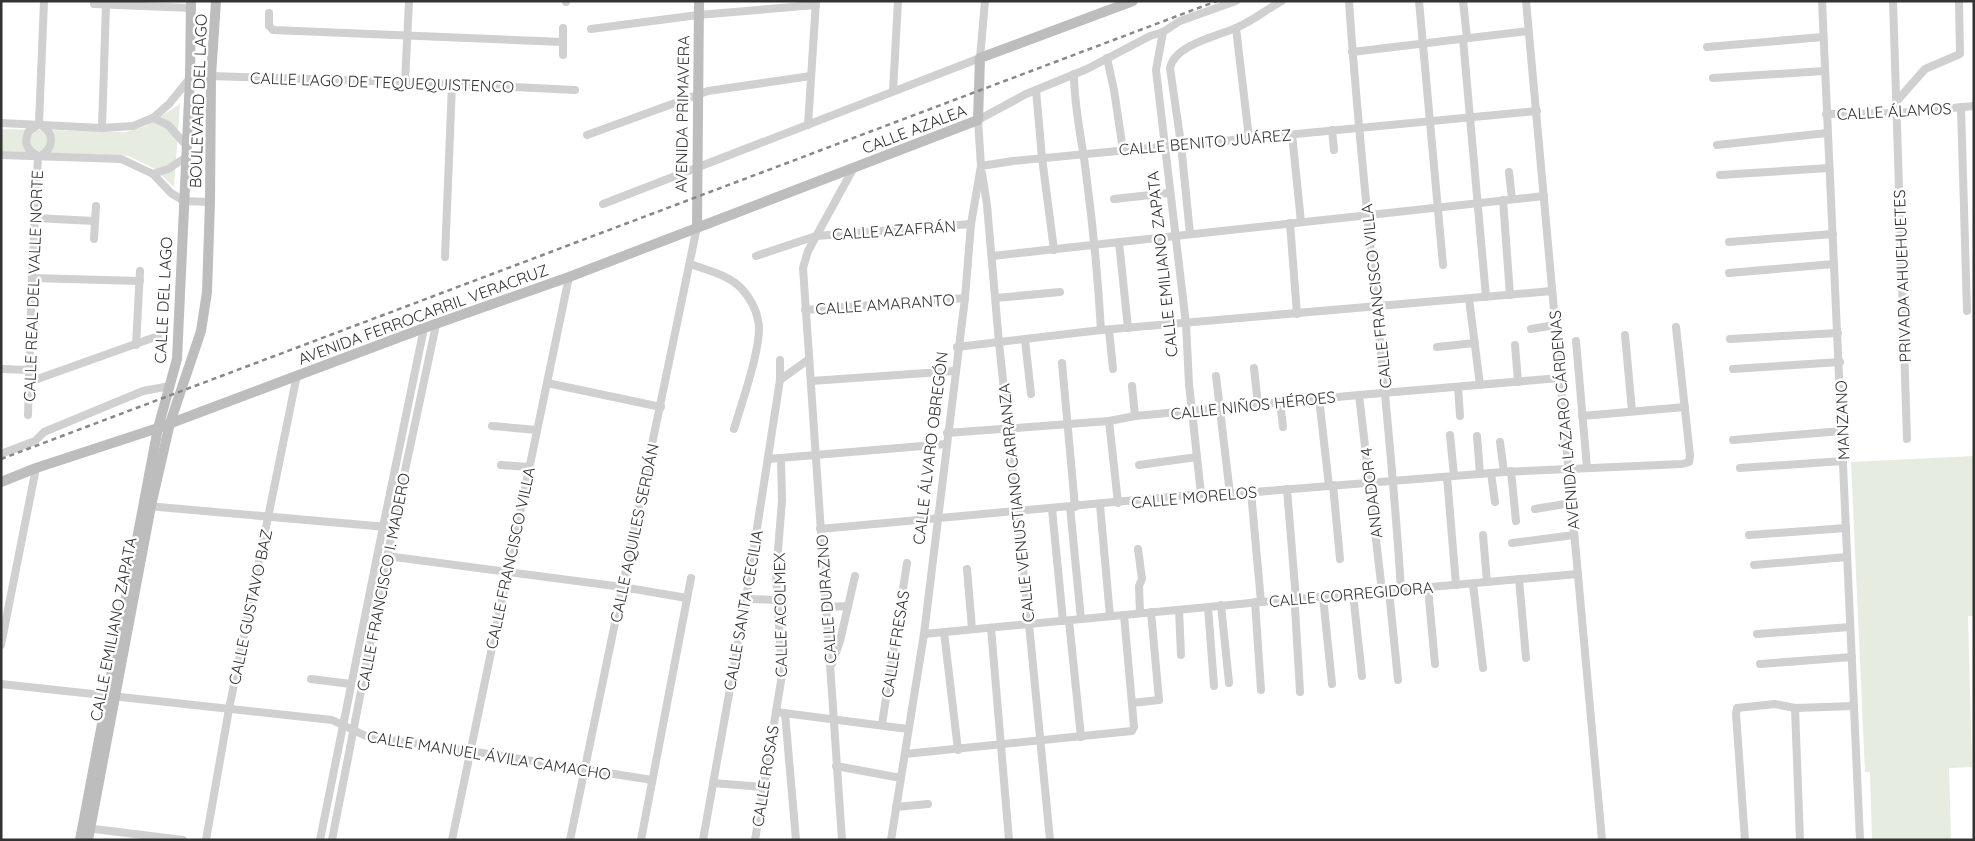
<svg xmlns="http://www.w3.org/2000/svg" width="1975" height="841" font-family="Quicksand,sans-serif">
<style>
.green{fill:#e6ecdf}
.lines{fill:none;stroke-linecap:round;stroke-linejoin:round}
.street{stroke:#d0d0d0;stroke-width:8}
.secondary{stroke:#bdbdbd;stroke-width:10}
.rail{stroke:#888;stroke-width:2.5;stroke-dasharray:5 4;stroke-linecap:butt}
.labels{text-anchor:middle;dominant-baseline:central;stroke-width:5;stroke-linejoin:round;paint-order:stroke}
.street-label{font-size:16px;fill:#333;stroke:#fff}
</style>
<rect width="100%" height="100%" fill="#fff"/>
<g class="green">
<path d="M 180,104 L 174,187 L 155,169 L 129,156 L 1,151 L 1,129 L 126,132 L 146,126 Z"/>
<path d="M 1974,456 L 1974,616 L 1968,616 L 1972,767 L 1949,768 L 1951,840 L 1872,840 L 1870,772 L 1865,772 L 1851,462 Z"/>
</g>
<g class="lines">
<g class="street">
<path d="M 566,1 L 566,2"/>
<path d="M 1349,1 C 1362,198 1389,393 1401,590"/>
<path d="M 1419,1 L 1443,265"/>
<path d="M 1463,1 L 1467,38"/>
<path d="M 1526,1 L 1602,840"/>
<path d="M 1822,1 L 1860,840"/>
<path d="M 1893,1 L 1907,439"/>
<path d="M 94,4 L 191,8"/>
<path d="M 269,13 L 269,26 L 273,30 L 563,42"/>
<path d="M 1236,28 L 1249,138"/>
<path d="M 591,29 L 698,15 L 816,5"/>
<path d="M 1163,32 L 1156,70 L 1186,324 L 1189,384 L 1201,494"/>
<path d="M 1463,39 L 1486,297"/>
<path d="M 1707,47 L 1823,37"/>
<path d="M 1352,52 L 1528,31"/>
<path d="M 563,55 L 563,28"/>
<path d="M 1107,58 L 1114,90 L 1123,150"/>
<path d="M 1074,74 C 1074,108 1082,140 1086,173 C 1093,226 1098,278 1101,330"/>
<path d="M 1713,78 L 1824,71"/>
<path d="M 405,82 L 409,1"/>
<path d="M 1036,90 L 1042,158 L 1054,250"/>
<path d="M 893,91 L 898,1"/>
<path d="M 1896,102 L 1925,69 L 1960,54 L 1959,1"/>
<path d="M 1961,107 L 1967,311"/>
<path d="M 1826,114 L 1897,113 L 1974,106"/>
<path d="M 153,118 L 168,125 L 186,145"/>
<path d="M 1,123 L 102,128 L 133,126 L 153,118 L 169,104 L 190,78 L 211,76 L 405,82 L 575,90"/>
<path d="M 39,124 L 44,1"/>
<path d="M 808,125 L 816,1"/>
<path d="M 102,128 L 106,5"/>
<path d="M 1332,130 L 1334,150"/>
<path d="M 1292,134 L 1301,222"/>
<path d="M 587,135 L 708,91 L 811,76"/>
<path d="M 1717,145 L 1827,133"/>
<path d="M 1,155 L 121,159 L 153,174 L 171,193 L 184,201 L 210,202"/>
<path d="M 38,156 C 27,151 23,142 29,131 L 38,125"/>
<path d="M 40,156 C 54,149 55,133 41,125"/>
<path d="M 981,166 L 1013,161 L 1537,111"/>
<path d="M 1509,172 L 1512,199"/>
<path d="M 982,173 L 987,205 L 999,343 L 1029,624 L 1050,840"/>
<path d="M 153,174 L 168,169 L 185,158"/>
<path d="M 1720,175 L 1829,168"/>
<path d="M 1114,199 L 1169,193"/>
<path d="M 1503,200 L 1510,295"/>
<path d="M 603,204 L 980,58 L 985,1"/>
<path d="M 35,218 L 95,221"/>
<path d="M 1290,223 L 1297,314"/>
<path d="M 1190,234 L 1181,144 L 1170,68 C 1175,44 1219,36 1238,27 C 1254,20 1267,9 1282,1"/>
<path d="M 94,239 L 96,206"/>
<path d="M 1119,242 L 1128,328"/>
<path d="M 1729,242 L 1833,234"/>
<path d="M 756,256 L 816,236 L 971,224"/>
<path d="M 992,256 L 1544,196"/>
<path d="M 445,257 L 452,84"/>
<path d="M 690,264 C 707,270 729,275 742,289 C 749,297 756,309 758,320 C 764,341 741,405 734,429"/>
<path d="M 1729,273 L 1834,264"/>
<path d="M 32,278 L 140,281"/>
<path d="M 996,298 L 1060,292"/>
<path d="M 1469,299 L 1480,385"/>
<path d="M 805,310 L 965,298"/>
<path d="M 1531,329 L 1555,325"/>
<path d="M 1109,330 L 1113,369"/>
<path d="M 1625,335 L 1632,411"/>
<path d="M 1730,339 L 1838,333"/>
<path d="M 1025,340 L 1031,394"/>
<path d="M 1576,341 L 1587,468"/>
<path d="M 136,345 L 140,271"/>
<path d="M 1515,345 L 1518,382"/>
<path d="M 957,347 L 1101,330 L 1552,291"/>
<path d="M 1437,347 L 1475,343"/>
<path d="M 1062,363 L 1075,507"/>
<path d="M 1254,368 L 1258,405"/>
<path d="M 1,369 L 30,370"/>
<path d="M 1733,369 L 1840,362"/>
<path d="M 1216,376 L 1230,494"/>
<path d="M 780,380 L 809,359"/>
<path d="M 811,381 L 955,371"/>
<path d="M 29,382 L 158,336"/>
<path d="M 547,383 L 661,407"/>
<path d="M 1132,386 L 1135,416"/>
<path d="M 1458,387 L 1460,416"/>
<path d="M 1359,395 L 1382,591"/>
<path d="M 1319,398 L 1329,486"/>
<path d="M 1280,402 L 1283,427"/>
<path d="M 28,415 L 32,278 L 38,156"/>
<path d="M 1582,416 L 1685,407"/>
<path d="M 1109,421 L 1118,503"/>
<path d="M 492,426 L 537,430"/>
<path d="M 947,433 L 1109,421 L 1135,416 L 1359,395 L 1560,378"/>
<path d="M 1450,435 L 1454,476"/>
<path d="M 1477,436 L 1480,474"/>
<path d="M 1733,440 L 1842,431"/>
<path d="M 1500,442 L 1504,472"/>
<path d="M 1,454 L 35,441 L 44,432 L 143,391 L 170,386"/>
<path d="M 768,459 L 946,444"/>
<path d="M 501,465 L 529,467"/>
<path d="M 1139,465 L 1197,457"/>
<path d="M 1740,468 L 1843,461"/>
<path d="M 1511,471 L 1516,521"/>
<path d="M 1491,473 L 1495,502"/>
<path d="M 1447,477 L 1456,585"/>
<path d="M 1333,485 L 1340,559"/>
<path d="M 1287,489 L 1296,599 L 1295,608 L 1300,692"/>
<path d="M 1251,492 L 1261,602"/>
<path d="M 1100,505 L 1110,616"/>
<path d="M 147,506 L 387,527"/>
<path d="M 1070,507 L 1081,619"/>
<path d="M 1052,509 L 1063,621"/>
<path d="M 1535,509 L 1571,503"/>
<path d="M 820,529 L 1201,494 L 1230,494 L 1504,472 L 1682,464 L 1689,462 L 1690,456 L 1676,327"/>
<path d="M 1483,535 L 1487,582"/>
<path d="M 1749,535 L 1846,528"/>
<path d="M 1512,543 L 1574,535"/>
<path d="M 1138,549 L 1142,579 L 1139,586 L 1140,613"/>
<path d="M 387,556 L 622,587 L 687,598"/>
<path d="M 1754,565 L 1847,557"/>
<path d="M 967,569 L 972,629"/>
<path d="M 1519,579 L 1526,658"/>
<path d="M 1473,584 L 1483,668"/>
<path d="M 1428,588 L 1435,664"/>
<path d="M 1389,591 L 1398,680"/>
<path d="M 1353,594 L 1362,676"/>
<path d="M 1323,597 L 1332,684"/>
<path d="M 746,599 L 777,600"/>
<path d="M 1255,602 L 1261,690"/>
<path d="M 1221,605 L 1229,683"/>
<path d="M 826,607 L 848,606"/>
<path d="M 1208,607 L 1214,686"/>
<path d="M 1179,610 L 1181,655"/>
<path d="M 1069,621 L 1081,737"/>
<path d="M 991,628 L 1009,840"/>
<path d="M 944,632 L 958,750"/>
<path d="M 924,634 L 1261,602 L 1578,574"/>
<path d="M 1757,634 L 1850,627"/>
<path d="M 1,645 L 36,468"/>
<path d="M 832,664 L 840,641 L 855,576"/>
<path d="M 1760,664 L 1852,657"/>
<path d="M 311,679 L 351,684"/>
<path d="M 1,684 L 332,720 L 368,737 L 470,751 L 652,780"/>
<path d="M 1132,703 L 1159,700 L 1151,612"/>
<path d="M 1795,708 L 1800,840"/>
<path d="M 776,712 L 908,729"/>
<path d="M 785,713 L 796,840"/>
<path d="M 882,724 L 907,563"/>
<path d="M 905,754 L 1132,731 L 1134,727 L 1124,615"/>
<path d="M 836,766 L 901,778"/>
<path d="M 713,783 L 763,787"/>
<path d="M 896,807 L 928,804"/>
<path d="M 86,828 L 183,840"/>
<path d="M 206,840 L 229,709 L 297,375"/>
<path d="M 320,840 L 383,527 L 424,328"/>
<path d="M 332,840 L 393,527 L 436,325"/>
<path d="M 452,840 L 569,277"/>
<path d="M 570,840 L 697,227"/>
<path d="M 641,840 L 691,578"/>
<path d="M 703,840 L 746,599 L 780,380 L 780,360"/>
<path d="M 755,840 L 782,675 L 776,575 L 782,501 L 781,458"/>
<path d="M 842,840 L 803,268 L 808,251 L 853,169"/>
<path d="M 891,840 L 924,634 L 965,298 L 971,224 L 981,166 L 978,120 L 1026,94 L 1087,69 L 1150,36 L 1163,32 L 1180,21 L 1236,1"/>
<path d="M 1745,840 L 1736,714 L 1737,708 L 1775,704 L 1795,708 L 1854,706"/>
</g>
<g class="secondary">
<path d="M 697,227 L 699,1"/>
<path d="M 1,482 L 36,468 L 158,428 L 424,328 L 569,277 L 978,120 L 980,58 L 1133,1"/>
<path d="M 80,840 L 158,428 L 177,359 L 190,78 L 191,1"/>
<path d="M 88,840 L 151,506 L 170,423 L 201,331 L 207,292 L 210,202 L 211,76 L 216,1"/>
</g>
<path class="rail" d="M 1,459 L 1217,1"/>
</g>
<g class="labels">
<g class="street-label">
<text transform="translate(382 82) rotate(2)">CALLE LAGO DE TEQUEQUISTENCO</text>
<text transform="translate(198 101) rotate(-88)">BOULEVARD DEL LAGO</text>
<text transform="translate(1894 111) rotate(-3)">CALLE ÁLAMOS</text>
<text transform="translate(682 114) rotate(-89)">AVENIDA PRIMAVERA</text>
<text transform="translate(914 129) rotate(-21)">CALLE AZALEA</text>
<text transform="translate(1205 142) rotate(-5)">CALLE BENITO JUÁREZ</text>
<text transform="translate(894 230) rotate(-4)">CALLE AZAFRÁN</text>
<text transform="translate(1162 264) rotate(-96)">CALLE EMILIANO ZAPATA</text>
<text transform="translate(1902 276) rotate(-92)">PRIVADA AHUEHUETES</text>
<text transform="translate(33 286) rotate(-88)">CALLE REAL DEL VALLE NORTE</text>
<text transform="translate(1376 296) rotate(-96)">CALLE FRANCISCO VILLA</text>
<text transform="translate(163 300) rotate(-87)">CALLE DEL LAGO</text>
<text transform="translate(885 304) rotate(-4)">CALLE AMARANTO</text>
<text transform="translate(423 314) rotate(-20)">AVENIDA FERROCARRIL VERACRUZ</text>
<text transform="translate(1253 405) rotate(-6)">CALLE NIÑOS HÉROES</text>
<text transform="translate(1564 420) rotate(-95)">AVENIDA LÁZARO CÁRDENAS</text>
<text transform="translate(1842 420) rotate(-92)">MANZANO</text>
<text transform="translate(930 448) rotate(-83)">CALLE ÁLVARO OBREGÓN</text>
<text transform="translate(1371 493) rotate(-97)">ANDADOR 4</text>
<text transform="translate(1194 497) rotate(-5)">CALLE MORELOS</text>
<text transform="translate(1016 503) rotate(-96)">CALLE VENUSTIANO CARRANZA</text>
<text transform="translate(634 533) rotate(-78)">CALLE AQUILES SERDÁN</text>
<text transform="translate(510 558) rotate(-78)">CALLE FRANCISCO VILLA</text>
<text transform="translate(383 582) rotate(-79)">CALLE FRANCISCO I. MADERO</text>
<text transform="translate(1351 594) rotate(-5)">CALLE CORREGIDORA</text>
<text transform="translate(826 599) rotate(-94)">CALLE DURAZNO</text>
<text transform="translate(250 607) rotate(-78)">CALLE GUSTAVO BAZ</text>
<text transform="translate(743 610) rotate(-80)">CALLE SANTA CECILIA</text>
<text transform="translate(780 615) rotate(-91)">CALLE ACOLMEX</text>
<text transform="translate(113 629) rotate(-79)">CALLE EMILIANO ZAPATA</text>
<text transform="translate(895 644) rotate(-81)">CALLE FRESAS</text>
<text transform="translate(489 755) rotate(9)">CALLE MANUEL ÁVILA CAMACHO</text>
<text transform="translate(765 776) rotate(-81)">CALLE ROSAS</text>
</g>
</g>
<rect width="1975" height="841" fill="none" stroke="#333333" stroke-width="5"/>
</svg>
